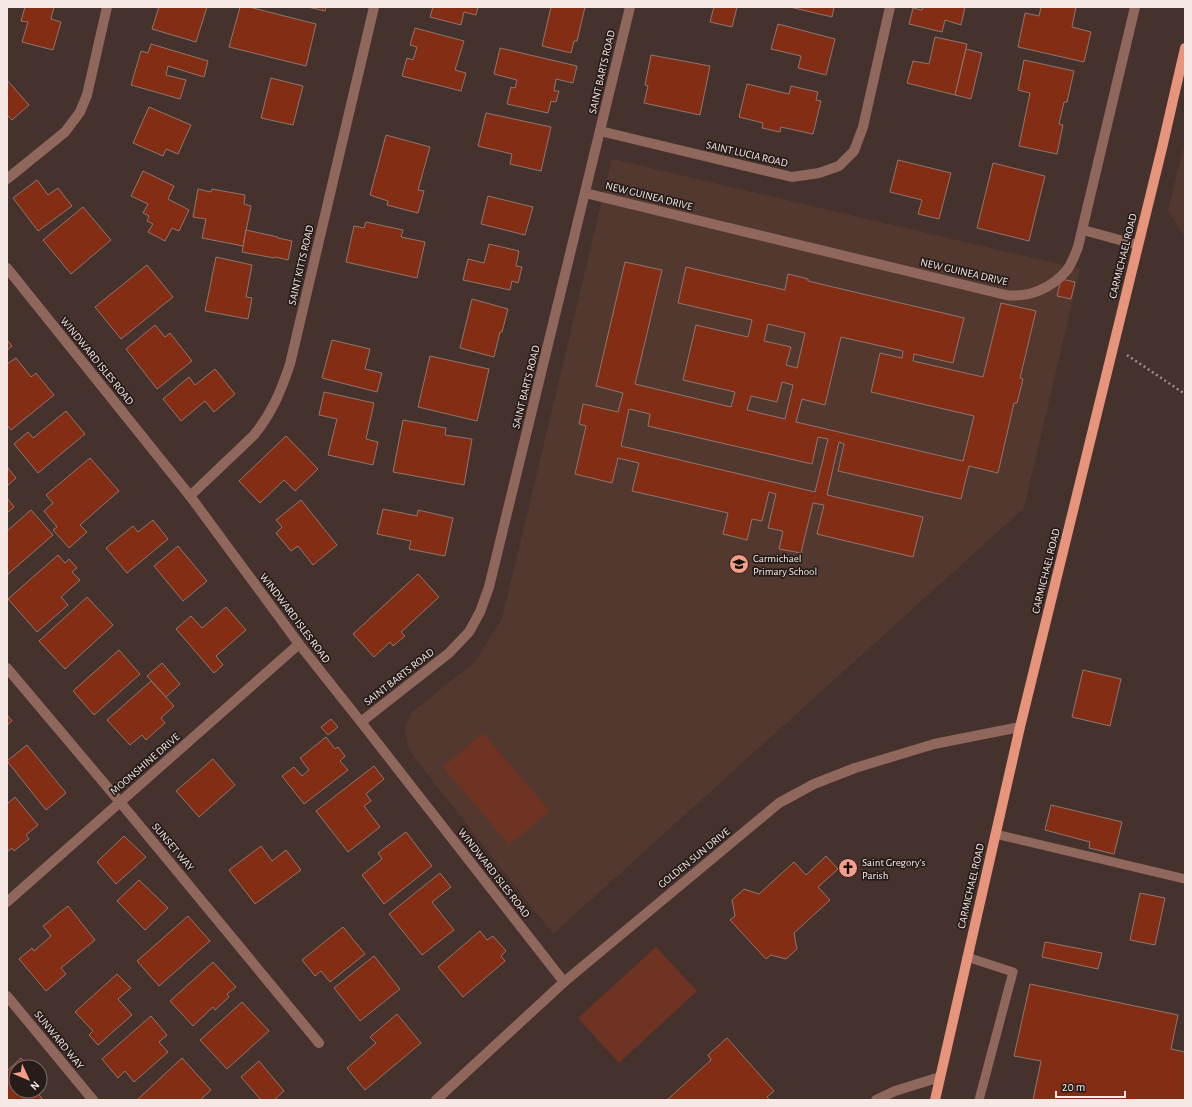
<svg xmlns="http://www.w3.org/2000/svg" width="1192" height="1107" font-family="'Alegreya Sans',sans-serif">
<style>
.built{fill:#533830}
.green{fill:#6e3323}
.building{fill:#842d15;stroke:#8e766f;fill-rule:evenodd}
.lines{fill:none;stroke-linecap:round;stroke-linejoin:round}
.path{stroke:#9d8c87;stroke-width:2.5;stroke-dasharray:2 3;stroke-linecap:butt}
.service{stroke:#90675c;stroke-width:9}
.minor{stroke:#90675c;stroke-width:10}
.primary{stroke:#e7947d;stroke-width:10}
.labels{text-anchor:middle;dominant-baseline:central;stroke-width:3.5;stroke-linejoin:round;paint-order:stroke}
.street-label{font-size:11px;fill:#f6e8e4;stroke:#261c1a}
.poi-label{font-size:11px;fill:#f6e8e4;stroke:#261c1a;text-anchor:start}
</style>
<rect width="100%" height="100%" fill="#46322c"/>
<g class="built">
<path d="M 1185,142 L 1185,237 L 1168,211 Z"/>
<path d="M 612,159 L 1080,269 L 1024,508 L 553,934 L 414,757 L 408,745 L 405,728 L 411,713 L 474,663 L 502,619 Z"/>
</g>
<g class="green">
<path d="M 483,733 L 550,811 L 509,845 L 443,767 Z"/>
<path d="M 656,947 L 697,991 L 619,1063 L 578,1018 Z"/>
</g>
<g class="building">
<path d="M 25,7 L 54,7 L 51,19 L 61,22 L 53,50 L 22,42 L 28,22 L 21,21 Z"/>
<path d="M 159,7 L 207,7 L 196,42 L 152,29 Z"/>
<path d="M 240,7 L 249,7 L 316,24 L 306,66 L 229,47 Z"/>
<path d="M 308,7 L 326,7 L 325,11 Z"/>
<path d="M 433,7 L 478,7 L 476,15 L 464,12 L 461,25 L 430,17 Z"/>
<path d="M 551,7 L 585,7 L 577,41 L 574,41 L 571,53 L 542,46 Z"/>
<path d="M 714,7 L 737,7 L 732,27 L 710,22 Z"/>
<path d="M 790,7 L 834,7 L 832,17 Z"/>
<path d="M 923,7 L 965,7 L 961,25 L 945,20 L 942,32 L 909,24 L 913,8 L 922,10 Z"/>
<path d="M 1041,7 L 1076,7 L 1072,27 L 1091,32 L 1084,62 L 1018,47 L 1025,13 L 1039,16 Z"/>
<path d="M 778,24 L 835,39 L 826,75 L 798,68 L 801,56 L 771,49 Z"/>
<path d="M 415,28 L 464,41 L 455,70 L 466,73 L 461,91 L 402,76 L 407,58 L 413,60 L 417,47 L 410,45 Z"/>
<path d="M 935,37 L 967,44 L 955,95 L 907,83 L 913,61 L 929,64 Z"/>
<path d="M 151,44 L 208,61 L 204,77 L 168,66 L 166,75 L 186,80 L 180,99 L 131,85 L 141,51 L 148,53 Z"/>
<path d="M 500,48 L 577,66 L 573,83 L 556,79 L 554,91 L 559,91 L 556,102 L 551,101 L 548,113 L 507,104 L 511,87 L 515,88 L 517,80 L 494,74 Z"/>
<path d="M 966,49 L 982,53 L 971,99 L 955,95 Z"/>
<path d="M 651,55 L 710,66 L 700,115 L 644,103 L 648,86 L 645,85 Z"/>
<path d="M 1024,60 L 1074,71 L 1067,102 L 1064,102 L 1059,124 L 1063,125 L 1057,154 L 1019,146 L 1030,93 L 1018,90 Z"/>
<path d="M 271,78 L 303,86 L 293,125 L 261,118 Z"/>
<path d="M 7,80 L 29,105 L 12,120 L 8,116 L 7,117 Z"/>
<path d="M 747,84 L 789,94 L 791,86 L 818,92 L 816,100 L 821,101 L 813,134 L 781,127 L 780,132 L 762,128 L 763,123 L 739,117 Z"/>
<path d="M 149,107 L 191,125 L 178,154 L 166,149 L 163,156 L 133,143 Z"/>
<path d="M 486,113 L 551,127 L 541,171 L 510,164 L 512,154 L 478,146 Z"/>
<path d="M 386,135 L 430,147 L 418,190 L 424,191 L 418,213 L 387,205 L 388,201 L 370,195 Z"/>
<path d="M 898,160 L 951,173 L 939,219 L 918,214 L 922,200 L 890,192 Z"/>
<path d="M 993,163 L 1045,176 L 1029,241 L 977,228 Z"/>
<path d="M 143,171 L 174,186 L 168,199 L 189,210 L 179,231 L 172,228 L 165,241 L 148,232 L 153,224 L 147,221 L 149,216 L 143,213 L 148,204 L 131,196 Z"/>
<path d="M 37,180 L 48,195 L 58,188 L 72,206 L 38,231 L 13,198 Z"/>
<path d="M 198,189 L 211,192 L 212,189 L 245,195 L 244,204 L 251,206 L 243,246 L 202,238 L 206,219 L 193,217 Z"/>
<path d="M 488,196 L 533,207 L 525,235 L 481,224 Z"/>
<path d="M 83,207 L 111,240 L 71,274 L 43,240 Z"/>
<path d="M 366,222 L 403,230 L 401,237 L 425,242 L 417,278 L 346,262 L 354,226 L 364,228 Z"/>
<path d="M 246,230 L 278,237 L 278,238 L 292,241 L 288,260 L 275,257 L 274,258 L 242,252 Z"/>
<path d="M 489,244 L 519,251 L 516,266 L 522,267 L 518,283 L 512,281 L 510,290 L 463,280 L 468,259 L 484,263 Z"/>
<path d="M 216,257 L 252,265 L 246,297 L 252,298 L 248,319 L 205,311 Z"/>
<path d="M 625,262 L 662,270 L 635,384 L 731,407 L 735,392 L 683,380 L 696,325 L 748,337 L 752,320 L 678,303 L 686,267 L 785,290 L 788,274 L 808,279 L 808,281 L 964,318 L 953,363 L 914,354 L 913,361 L 983,377 L 1001,303 L 1036,311 L 1020,378 L 1023,379 L 1017,403 L 1014,403 L 998,473 L 969,466 L 961,499 L 838,471 L 844,444 L 839,442 L 827,495 L 923,517 L 913,557 L 817,534 L 824,505 L 813,503 L 801,553 L 779,549 L 783,531 L 768,528 L 776,494 L 769,492 L 762,521 L 752,519 L 747,540 L 723,534 L 728,513 L 632,491 L 639,463 L 618,458 L 612,483 L 575,474 L 586,426 L 579,424 L 583,404 L 618,412 L 623,393 L 596,386 ZM 768,324 L 805,333 L 797,368 L 786,365 L 791,347 L 764,341 ZM 841,337 L 903,351 L 902,358 L 880,353 L 871,392 L 974,416 L 963,461 L 796,422 L 802,399 L 825,405 ZM 782,382 L 793,385 L 785,419 L 747,410 L 751,396 L 777,402 ZM 629,409 L 650,414 L 648,426 L 812,464 L 818,437 L 828,439 L 815,492 L 621,446 Z"/>
<path d="M 147,265 L 173,297 L 121,339 L 95,307 Z"/>
<path d="M 1061,279 L 1075,282 L 1071,299 L 1057,296 Z"/>
<path d="M 472,299 L 508,309 L 502,332 L 500,332 L 494,357 L 460,348 Z"/>
<path d="M 155,325 L 165,337 L 170,333 L 192,361 L 157,389 L 126,349 Z"/>
<path d="M 7,340 L 12,346 L 7,350 Z"/>
<path d="M 332,340 L 370,349 L 365,369 L 382,373 L 377,392 L 322,378 Z"/>
<path d="M 430,356 L 489,369 L 477,421 L 418,407 Z"/>
<path d="M 16,358 L 31,377 L 36,373 L 54,395 L 11,430 L 7,425 L 7,364 Z"/>
<path d="M 215,369 L 235,394 L 214,412 L 205,401 L 181,421 L 163,399 L 189,377 L 195,385 Z"/>
<path d="M 324,392 L 374,403 L 366,439 L 378,442 L 373,465 L 328,455 L 337,419 L 319,415 Z"/>
<path d="M 66,411 L 85,434 L 38,473 L 14,444 L 28,432 L 33,438 Z"/>
<path d="M 403,420 L 446,428 L 445,435 L 472,439 L 464,485 L 393,472 Z"/>
<path d="M 286,436 L 318,469 L 295,491 L 284,480 L 260,503 L 239,481 Z"/>
<path d="M 90,458 L 119,491 L 80,525 L 87,532 L 69,548 L 53,530 L 57,527 L 44,511 L 53,503 L 46,495 Z"/>
<path d="M 7,467 L 16,478 L 7,486 Z"/>
<path d="M 7,498 L 14,507 L 7,513 Z"/>
<path d="M 301,500 L 337,545 L 313,565 L 298,546 L 291,551 L 276,533 L 282,527 L 276,520 Z"/>
<path d="M 383,509 L 417,516 L 418,510 L 453,518 L 445,556 L 409,549 L 411,541 L 377,534 Z"/>
<path d="M 31,510 L 53,535 L 7,575 L 7,531 Z"/>
<path d="M 153,520 L 168,539 L 127,573 L 106,548 L 133,526 L 138,532 Z"/>
<path d="M 178,546 L 207,581 L 183,601 L 154,566 Z"/>
<path d="M 58,555 L 65,563 L 69,559 L 77,568 L 72,572 L 80,580 L 61,597 L 68,605 L 37,632 L 8,599 Z"/>
<path d="M 418,574 L 439,597 L 401,632 L 405,636 L 393,646 L 390,642 L 374,657 L 353,634 Z"/>
<path d="M 87,597 L 113,625 L 65,669 L 39,641 Z"/>
<path d="M 226,607 L 246,630 L 216,656 L 223,665 L 214,673 L 176,629 L 191,616 L 202,628 Z"/>
<path d="M 119,650 L 140,674 L 94,715 L 73,691 Z"/>
<path d="M 162,663 L 180,684 L 166,697 L 147,676 Z"/>
<path d="M 1083,670 L 1121,679 L 1110,726 L 1072,717 Z"/>
<path d="M 151,681 L 174,706 L 161,718 L 165,723 L 146,740 L 142,735 L 130,745 L 107,720 Z"/>
<path d="M 7,715 L 12,721 L 7,725 Z"/>
<path d="M 331,719 L 338,727 L 328,735 L 321,727 Z"/>
<path d="M 326,737 L 335,749 L 338,747 L 345,756 L 340,761 L 348,770 L 304,804 L 282,776 L 294,767 L 302,776 L 309,770 L 300,758 Z"/>
<path d="M 27,745 L 66,793 L 46,810 L 7,761 Z"/>
<path d="M 213,759 L 235,785 L 199,817 L 176,791 Z"/>
<path d="M 374,766 L 384,779 L 366,794 L 371,801 L 364,806 L 380,827 L 348,852 L 316,811 Z"/>
<path d="M 15,797 L 38,825 L 26,835 L 29,839 L 14,851 L 12,848 L 7,852 L 7,804 Z"/>
<path d="M 1051,805 L 1122,822 L 1114,854 L 1089,848 L 1090,842 L 1045,830 Z"/>
<path d="M 406,832 L 432,866 L 384,904 L 362,875 L 382,859 L 378,853 Z"/>
<path d="M 124,836 L 146,857 L 116,884 L 97,862 Z"/>
<path d="M 261,846 L 272,861 L 286,850 L 301,870 L 255,904 L 229,870 Z"/>
<path d="M 826,856 L 838,869 L 818,887 L 830,900 L 794,933 L 797,949 L 786,959 L 771,955 L 766,959 L 730,920 L 735,916 L 732,900 L 744,889 L 759,894 L 794,862 L 806,875 Z"/>
<path d="M 440,873 L 451,887 L 432,902 L 454,930 L 422,955 L 389,914 Z"/>
<path d="M 139,880 L 168,908 L 145,930 L 117,901 Z"/>
<path d="M 1140,893 L 1165,898 L 1155,945 L 1130,940 Z"/>
<path d="M 68,906 L 95,940 L 61,968 L 66,974 L 46,991 L 19,959 L 32,948 L 34,951 L 51,936 L 43,926 Z"/>
<path d="M 188,916 L 210,941 L 159,986 L 137,961 Z"/>
<path d="M 343,927 L 365,954 L 330,982 L 321,971 L 315,976 L 302,960 Z"/>
<path d="M 480,931 L 487,940 L 493,936 L 506,951 L 501,956 L 505,961 L 463,997 L 438,967 Z"/>
<path d="M 1045,942 L 1102,953 L 1098,969 L 1042,957 Z"/>
<path d="M 374,956 L 400,989 L 360,1021 L 334,988 Z"/>
<path d="M 213,962 L 236,987 L 227,994 L 229,997 L 215,1010 L 213,1007 L 193,1026 L 170,1001 Z"/>
<path d="M 117,974 L 131,988 L 118,999 L 132,1015 L 98,1045 L 89,1035 L 93,1031 L 75,1012 Z"/>
<path d="M 1030,984 L 1178,1015 L 1171,1049 L 1185,1052 L 1185,1100 L 1033,1100 L 1041,1061 L 1014,1056 Z"/>
<path d="M 242,1002 L 269,1031 L 227,1069 L 200,1040 Z"/>
<path d="M 397,1014 L 421,1043 L 365,1090 L 347,1068 L 376,1043 L 370,1037 Z"/>
<path d="M 151,1016 L 167,1035 L 159,1042 L 168,1052 L 134,1082 L 125,1071 L 118,1078 L 102,1059 Z"/>
<path d="M 727,1038 L 774,1091 L 767,1097 L 770,1100 L 667,1100 L 711,1060 L 708,1055 Z"/>
<path d="M 21,1058 L 30,1067 L 16,1067 L 16,1091 L 35,1091 L 42,1098 L 40,1100 L 7,1100 L 7,1071 Z"/>
<path d="M 182,1058 L 211,1090 L 200,1100 L 137,1100 Z"/>
<path d="M 259,1061 L 284,1091 L 274,1100 L 261,1100 L 241,1077 Z"/>
</g>
<g class="lines">
<path class="path" d="M 1127,355 L 1185,394"/>
<g class="service">
<path d="M 995,834 L 1185,879"/>
<path d="M 967,957 L 1013,972 L 979,1100"/>
</g>
<g class="minor">
<path d="M 600,131 L 792,177 L 819,173 L 839,166 L 854,151 L 863,127 L 890,7"/>
<path d="M 7,179 L 65,132 L 80,112 L 87,95 L 107,7"/>
<path d="M 585,193 L 1006,295 C 1029,298 1052,288 1067,270 C 1072,263 1075,255 1078,247 L 1135,7"/>
<path d="M 1083,230 L 1138,245"/>
<path d="M 7,268 L 190,496 L 299,644 L 361,722 L 564,982"/>
<path d="M 190,496 L 254,435 C 272,413 281,391 290,364 L 374,7"/>
<path d="M 7,668 L 120,802 L 319,1043"/>
<path d="M 361,722 L 449,653 L 469,632 L 480,612 L 489,587 L 630,7"/>
<path d="M 7,902 L 299,644"/>
<path d="M 7,996 L 93,1100"/>
<path d="M 436,1100 L 564,982 L 779,803 L 814,784 L 855,768 L 934,744 L 1020,727"/>
<path d="M 876,1100 L 895,1091 L 940,1077"/>
</g>
<path class="primary" d="M 935,1100 L 1020,727 L 1162,148 L 1185,48"/>
</g>
<defs>
<symbol id="school-disc" viewBox="-11 -11 22 22"><circle r="9.5" fill="#f49e87" stroke="#261c1a"/><path d="M0-5L7-2L0 1L-7-2ZM-4 1L0 2.5L4 1V4Q0 6-4 4Z" fill="#111"/></symbol>
<symbol id="church-disc" viewBox="-11 -11 22 22"><circle r="9.5" fill="#f49e87" stroke="#261c1a"/><path d="M-1.2-6h2.4v3.5h3.3v2.4h-3.3V6h-2.4V-.1h-3.3v-2.4h3.3Z" fill="#111"/></symbol>
</defs>
<g fill-rule="evenodd">
<use href="#school-disc" x="728" y="553" width="22" height="22"/>
<use href="#church-disc" x="837" y="857" width="22" height="22"/>
</g>
<g class="labels">
<g class="street-label">
<text transform="translate(602 72) rotate(-77)">SAINT BARTS ROAD</text>
<text transform="translate(747 154) rotate(13)">SAINT LUCIA ROAD</text>
<text transform="translate(649 196) rotate(14)">NEW GUINEA DRIVE</text>
<text transform="translate(1123 256) rotate(-76)">CARMICHAEL ROAD</text>
<text transform="translate(301 265) rotate(-77)">SAINT KITTS ROAD</text>
<text transform="translate(964 272) rotate(13)">NEW GUINEA DRIVE</text>
<text transform="translate(97 361) rotate(51)">WINDWARD ISLES ROAD</text>
<text transform="translate(526 387) rotate(-76)">SAINT BARTS ROAD</text>
<text transform="translate(1046 571) rotate(-76)">CARMICHAEL ROAD</text>
<text transform="translate(295 618) rotate(53)">WINDWARD ISLES ROAD</text>
<text transform="translate(399 677) rotate(-38)">SAINT BARTS ROAD</text>
<text transform="translate(145 764) rotate(-41)">MOONSHINE DRIVE</text>
<text transform="translate(173 847) rotate(50)">SUNSET WAY</text>
<text transform="translate(694 858) rotate(-39)">GOLDEN SUN DRIVE</text>
<text transform="translate(494 873) rotate(52)">WINDWARD ISLES ROAD</text>
<text transform="translate(971 886) rotate(-77)">CARMICHAEL ROAD</text>
<text transform="translate(59 1040) rotate(51)">SUNWARD WAY</text>
</g>
<g class="poi-label">
<text x="753" y="558">Carmichael<tspan x="753" dy="13">Primary School</tspan></text>
<text x="862" y="862">Saint Gregory's<tspan x="862" dy="13">Parish</tspan></text>
</g>
</g>
<rect width="1192" height="1107" fill="none" stroke="#f6e8e4" stroke-width="16"/>
<g transform="translate(28 1079) rotate(134)"><circle r="19" fill="#261c1a" stroke="#796e6b"/>
<path d="M0-3L7 15L0 10L-7 15Z" fill="#f49e87"/>
<text y="-6" font-size="11" font-weight="bold" text-anchor="middle" fill="#f6e8e4">N</text>
</g>
<path d="M1056 1091v6h69v-6" fill="none" stroke="#f6e8e4" stroke-width="2"/>
<text x="1062" y="1091" font-size="12" fill="#f6e8e4" stroke="#261c1a" stroke-width="3" paint-order="stroke">20 m</text>
</svg>
